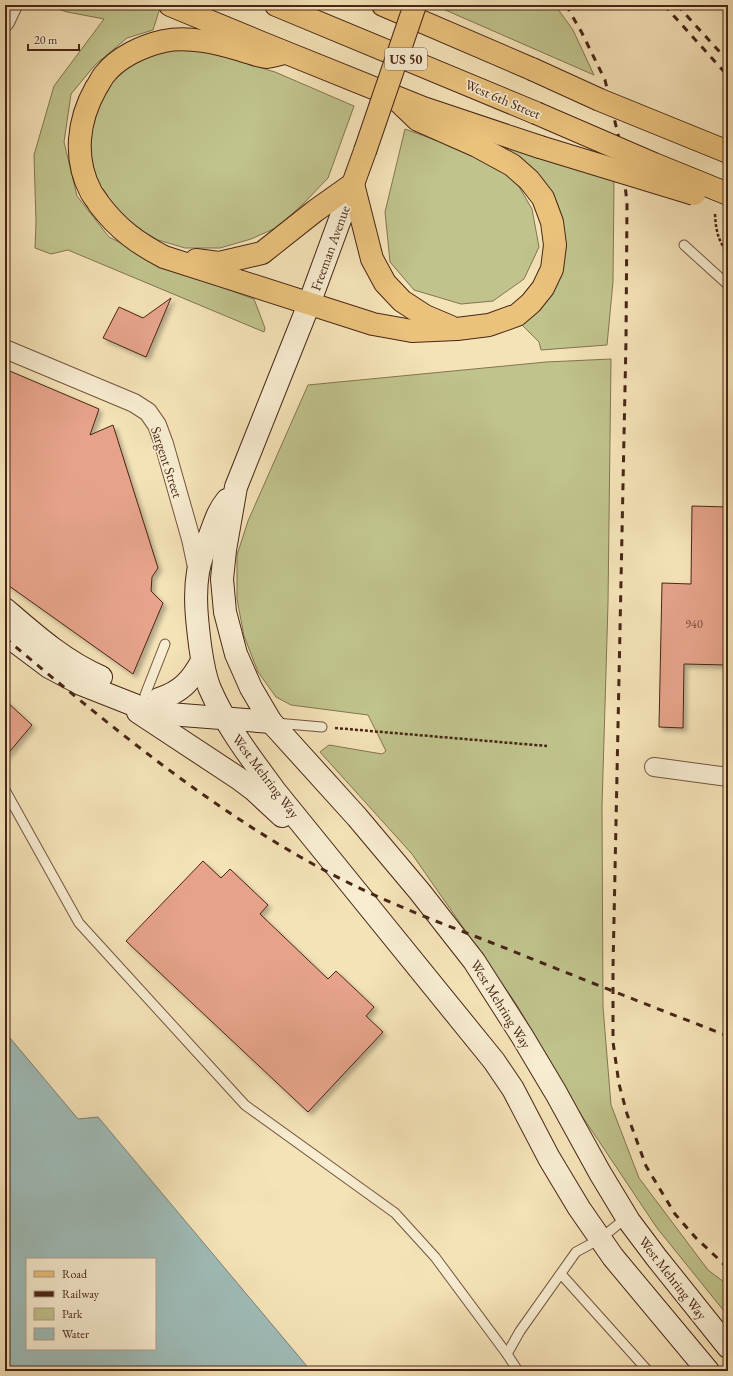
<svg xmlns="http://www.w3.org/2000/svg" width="733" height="1376" font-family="'EB Garamond',serif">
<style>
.green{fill:#c0c38c;stroke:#847452}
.water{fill:#9fbcb8;stroke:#7c8078;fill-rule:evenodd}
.building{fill:#e6a38a;stroke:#482517;filter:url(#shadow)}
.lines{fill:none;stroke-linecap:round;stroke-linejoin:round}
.service-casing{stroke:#73543f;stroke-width:11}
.minor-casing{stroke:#73543f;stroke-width:20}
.secondary-casing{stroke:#482517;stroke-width:24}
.primary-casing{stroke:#482517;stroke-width:24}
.motorway-casing{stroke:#482517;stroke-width:24}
.path{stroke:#482517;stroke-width:2.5;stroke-dasharray:3 2;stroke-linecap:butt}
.service{stroke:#f8edd1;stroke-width:9}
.minor{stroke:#f8edd1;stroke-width:18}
.secondary{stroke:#f8edd1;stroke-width:22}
.primary{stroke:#eac27c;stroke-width:22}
.motorway{stroke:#eac27c;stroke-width:22}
.rail{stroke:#482517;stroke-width:3;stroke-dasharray:7 7;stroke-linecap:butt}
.primary-bridge-casing{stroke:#482517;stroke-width:24;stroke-linecap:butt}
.motorway-bridge-casing{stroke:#482517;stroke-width:24;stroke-linecap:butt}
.primary-bridge{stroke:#eac27c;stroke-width:22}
.motorway-bridge{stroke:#eac27c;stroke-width:22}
.labels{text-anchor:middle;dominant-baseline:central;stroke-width:3.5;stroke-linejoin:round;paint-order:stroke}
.number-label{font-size:12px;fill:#704434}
.shield{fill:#f8edd1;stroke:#7d614f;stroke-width:1}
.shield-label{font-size:13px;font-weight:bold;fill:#482517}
.street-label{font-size:14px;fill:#482517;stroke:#f8edd1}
</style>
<defs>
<filter id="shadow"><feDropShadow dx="3.5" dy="3.5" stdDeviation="2" flood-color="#0004"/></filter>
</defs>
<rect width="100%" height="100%" fill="#f5e3b8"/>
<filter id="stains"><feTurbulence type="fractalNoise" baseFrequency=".005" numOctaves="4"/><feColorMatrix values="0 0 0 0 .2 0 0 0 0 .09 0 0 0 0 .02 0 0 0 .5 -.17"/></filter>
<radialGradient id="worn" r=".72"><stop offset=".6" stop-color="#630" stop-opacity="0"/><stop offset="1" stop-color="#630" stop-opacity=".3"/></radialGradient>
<g class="green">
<path d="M 46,5 L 151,5 L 160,8 L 153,30 L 127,38 L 95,65 L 71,94 L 64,142 L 77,196 L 109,237 L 174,270 L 254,299 L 265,328 L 264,332 L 68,250 L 51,254 L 35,248 L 36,222 L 34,155 L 54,86 L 104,19 L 67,12 Z"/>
<path d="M 444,5 L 555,5 L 573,30 L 594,75 L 443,9 Z"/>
<path d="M 166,48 L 196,48 L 275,72 L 354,106 L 328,178 L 304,203 L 278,227 L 251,239 L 220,248 L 185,248 L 158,240 L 143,231 L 113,208 L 97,185 L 86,143 L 91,113 L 118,74 L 132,62 Z"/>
<path d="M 405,129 L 463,150 L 514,178 L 532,209 L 539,247 L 524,279 L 493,301 L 461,304 L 414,290 L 390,262 L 385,212 Z"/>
<path d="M 512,148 L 614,181 L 613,282 L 607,345 L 541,350 L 539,342 L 520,323 L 545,302 L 558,206 L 544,181 L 510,151 Z"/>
<path d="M 611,359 L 608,603 L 602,807 L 603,1007 L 611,1105 L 639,1178 L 708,1270 L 728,1285 L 728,1316 L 657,1228 L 578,1110 L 517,1005 L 412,854 L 320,752 L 329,745 L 382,754 L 386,751 L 368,715 L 291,705 L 276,697 L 258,672 L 244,636 L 237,599 L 237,555 L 248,521 L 308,385 L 546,362 Z"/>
</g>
<path class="water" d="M 5,1032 L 78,1119 L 98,1117 L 311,1371 L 5,1371 ZM 27,1259 L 155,1259 L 155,1349 L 27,1349 Z"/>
<g class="building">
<path d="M 171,298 L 146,357 L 103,338 L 119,307 L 143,318 Z"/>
<path d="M 5,369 L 99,409 L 90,435 L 113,425 L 158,568 L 152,577 L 151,591 L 163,603 L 133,674 L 5,583 Z"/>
<path d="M 692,506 L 728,507 L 728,665 L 684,664 L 683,728 L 659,727 L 662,583 L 691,584 Z"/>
<path d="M 5,700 L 32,725 L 5,757 Z"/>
<path d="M 203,861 L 221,878 L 230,869 L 268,905 L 260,914 L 328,979 L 336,971 L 374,1007 L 366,1016 L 383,1032 L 308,1112 L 126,941 Z"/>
</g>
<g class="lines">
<defs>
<g id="service">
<path d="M 684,245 L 728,285"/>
<path d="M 145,695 L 165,644"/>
<path d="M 276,723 L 322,727"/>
<path d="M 5,790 L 79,923 L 245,1105 L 395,1213 L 435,1257 L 507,1354 L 518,1371"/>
<path d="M 561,1274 L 648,1371"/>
<path d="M 507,1354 L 520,1331 L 576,1252 L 600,1239 L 626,1218"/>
</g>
<g id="minor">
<path d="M 5,22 L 13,5"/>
<path d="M 5,349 L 134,403 L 148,412 L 157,425 L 164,444 L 191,539 L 198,572"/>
<path d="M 654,767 L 728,777"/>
</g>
<g id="secondary">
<path d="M 353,184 L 309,304 L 236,487 L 225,550 L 222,579 L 225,612 L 236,654 L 251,688 L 271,722 L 357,817 L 420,892 L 474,961 L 522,1036 L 556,1093 L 600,1173 L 629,1221 L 656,1257 L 728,1347"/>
<path d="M 227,500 C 218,511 215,522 210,535 C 205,547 200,560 198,572 C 194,596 197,621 200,645 C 202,659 204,675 210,689 C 226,726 251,758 275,791 L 494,1061 L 513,1089 L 549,1158 L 579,1208 L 613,1257 L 708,1371"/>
<path d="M 5,609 C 34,634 64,661 101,677"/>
<path d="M 5,634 L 49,667 L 81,684 L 147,710 L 169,714 L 271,722"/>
<path d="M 159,699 C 181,692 191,681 202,661"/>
<path d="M 138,712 L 238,778 L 254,790 L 282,816"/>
</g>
<path id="primary" d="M 353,184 L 365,151"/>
<g id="motorway">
<path d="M 170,5 L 262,43 L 423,108 L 540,147"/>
<path d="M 276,5 L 536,113"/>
<path d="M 383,5 L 532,69"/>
<path d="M 285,53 C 279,54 273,56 267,57 C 260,57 249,52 241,50 C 217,43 189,36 164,41 C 142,46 118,57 104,75 C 101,79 99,84 96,88 C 78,120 73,158 91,192 C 93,196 97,200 99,204 C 118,229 137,243 164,257 L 373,324 L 412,331 L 457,329 L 489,325 L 517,315 L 531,303 L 543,288 L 552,269 L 555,245 L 552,222 L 543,198 L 529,180 L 512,165 L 477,146 L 418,120 L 393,96"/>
<path d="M 196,260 L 219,263 L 262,253 L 315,211 L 353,184 L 372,259 L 385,283 L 402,301 L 425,316 L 451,327"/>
</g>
</defs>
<use href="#service" class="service-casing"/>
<use href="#minor" class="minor-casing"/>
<use href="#secondary" class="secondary-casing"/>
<use href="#primary" class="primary-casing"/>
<use href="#motorway" class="motorway-casing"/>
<g class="path">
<path d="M 715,214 C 716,232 718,239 728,255"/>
<path d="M 335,728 L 547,746"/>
</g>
<use href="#service" class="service"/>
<use href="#minor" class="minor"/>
<use href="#secondary" class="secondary"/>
<use href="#primary" class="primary"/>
<use href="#motorway" class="motorway"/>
<g class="rail">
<path d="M 566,5 L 582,33 L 605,80 L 621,147 L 627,203 L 626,340 L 613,968 L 613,1042 L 619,1084 L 627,1114 L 646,1166 L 675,1214 L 696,1238 L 728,1268"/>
<path d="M 664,5 L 728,76"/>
<path d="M 677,5 L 728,61"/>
<path d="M 5,638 C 110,726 218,816 341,879 C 390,904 443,924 495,944 C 572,975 650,1006 728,1036"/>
</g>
<defs>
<path id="primary-bridge" d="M 365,151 L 415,5"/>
<g id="motorway-bridge">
<path d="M 532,69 L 600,100 L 728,152"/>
<path d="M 536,113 L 654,164 L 728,194"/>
<path d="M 540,147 L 694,194"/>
</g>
</defs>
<use href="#primary-bridge" class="primary-bridge-casing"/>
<use href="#motorway-bridge" class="motorway-bridge-casing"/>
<use href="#primary-bridge" class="primary-bridge"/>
<use href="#motorway-bridge" class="motorway-bridge"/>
</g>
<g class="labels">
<g class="number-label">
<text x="694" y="624">940</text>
</g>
<rect class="shield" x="385" y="48" width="42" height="22" rx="3"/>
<g class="shield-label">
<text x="406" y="59">US 50</text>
</g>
<g class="street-label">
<text transform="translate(503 99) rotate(23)">West 6th Street</text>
<text transform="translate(330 248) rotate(-70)">Freeman Avenue</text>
<text transform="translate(167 462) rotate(72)">Sargent Street</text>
<text transform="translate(266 776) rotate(53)">West Mehring Way</text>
<text transform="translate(501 1004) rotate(58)">West Mehring Way</text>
<text transform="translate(673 1278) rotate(52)">West Mehring Way</text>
</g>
</g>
<rect width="733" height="1376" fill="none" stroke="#f5e3b8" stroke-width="20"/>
<rect x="6" y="6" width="721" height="1364" fill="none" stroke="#482517" stroke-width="2"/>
<rect x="10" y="10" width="713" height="1356" fill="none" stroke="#482517"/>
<rect x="26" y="1258" width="130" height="92" fill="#f8edd1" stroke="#b29d87"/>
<rect x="34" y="1271" width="20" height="6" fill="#eac27c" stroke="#b29d87"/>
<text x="62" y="1278" font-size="12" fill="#482517">Road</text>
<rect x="34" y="1291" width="20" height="6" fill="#482517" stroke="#b29d87"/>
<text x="62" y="1298" font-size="12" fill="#482517">Railway</text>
<rect x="34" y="1308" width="20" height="12" fill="#c0c38c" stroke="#b29d87"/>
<text x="62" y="1318" font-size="12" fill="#482517">Park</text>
<rect x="34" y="1328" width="20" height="12" fill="#9fbcb8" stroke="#b29d87"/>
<text x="62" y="1338" font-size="12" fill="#482517">Water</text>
<path d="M28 44v6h51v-6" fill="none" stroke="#482517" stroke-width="2"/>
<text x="34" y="44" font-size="12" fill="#482517" stroke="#f8edd1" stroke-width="3" paint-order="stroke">20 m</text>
<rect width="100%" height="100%" filter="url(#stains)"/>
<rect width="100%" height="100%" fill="url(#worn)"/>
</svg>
